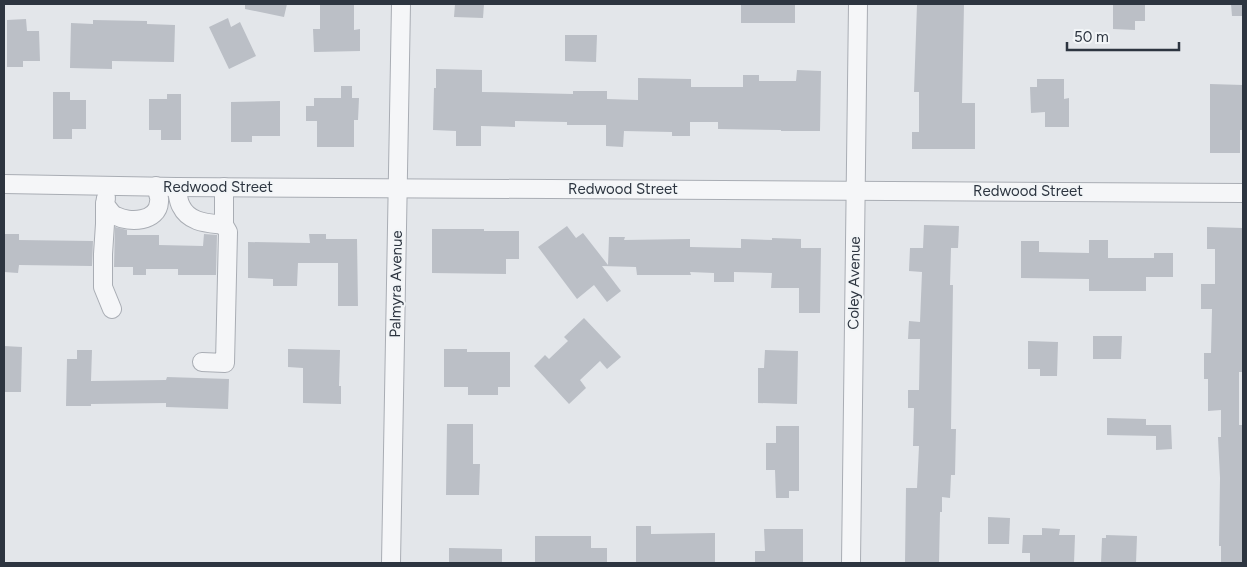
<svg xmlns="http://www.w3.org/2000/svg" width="1247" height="567" font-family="Figtree,sans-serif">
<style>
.building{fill:#bbbfc6}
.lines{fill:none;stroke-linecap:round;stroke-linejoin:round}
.minor-casing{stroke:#a9adb4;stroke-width:20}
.minor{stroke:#f5f6f8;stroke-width:18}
.labels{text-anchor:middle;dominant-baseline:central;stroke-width:4;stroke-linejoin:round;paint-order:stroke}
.street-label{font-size:15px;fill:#2d3540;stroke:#f2f5f7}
</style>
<rect width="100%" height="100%" fill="#e3e6ea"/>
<g class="building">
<path d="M 245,4 L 287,4 L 284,17 L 245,9 Z"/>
<path d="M 320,4 L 354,4 L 354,30 L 360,29 L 360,51 L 314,52 L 313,29 L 320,29 Z"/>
<path d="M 455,4 L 484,4 L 483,18 L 454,17 Z"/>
<rect x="741" y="4" width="54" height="19"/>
<path d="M 917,4 L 964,4 L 962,103 L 975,103 L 975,149 L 912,149 L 912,132 L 919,132 L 919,92 L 914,92 Z"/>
<path d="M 1113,4 L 1145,4 L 1145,21 L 1135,21 L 1135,30 L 1113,29 Z"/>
<path d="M 1231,4 L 1243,4 L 1243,16 L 1232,16 Z"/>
<path d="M 228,18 L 231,27 L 240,22 L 256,56 L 229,69 L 209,27 Z"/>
<path d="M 26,19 L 27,31 L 39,31 L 40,61 L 23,61 L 23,67 L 7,67 L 7,20 Z"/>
<path d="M 93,20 L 147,21 L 147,24 L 175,25 L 174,62 L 112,61 L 112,69 L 70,68 L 71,23 L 93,24 Z"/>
<path d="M 565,35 L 597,35 L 596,62 L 565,61 Z"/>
<path d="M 436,69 L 482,70 L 482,92 L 573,94 L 573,91 L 607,91 L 607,99 L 638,100 L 638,78 L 691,79 L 691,87 L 743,87 L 743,75 L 759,75 L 759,81 L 796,81 L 797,70 L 821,71 L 820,131 L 781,131 L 781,130 L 718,129 L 718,122 L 690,122 L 690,136 L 672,136 L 672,132 L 624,131 L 623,147 L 606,146 L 606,125 L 567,125 L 567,122 L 515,121 L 515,127 L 481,126 L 481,146 L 456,146 L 456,131 L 433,130 L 434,88 L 436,88 Z"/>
<path d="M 1037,79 L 1064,79 L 1064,99 L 1069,98 L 1069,127 L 1045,127 L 1045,112 L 1031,113 L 1030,87 L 1037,87 Z"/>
<path d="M 1210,84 L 1243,85 L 1243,130 L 1240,130 L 1240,153 L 1210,153 Z"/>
<path d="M 341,86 L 352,86 L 352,98 L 359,98 L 358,120 L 354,120 L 354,147 L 317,147 L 317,121 L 306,121 L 306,106 L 314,106 L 314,98 L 341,98 Z"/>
<path d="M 53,92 L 70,92 L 70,100 L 86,100 L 86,129 L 72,129 L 72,139 L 53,139 Z"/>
<path d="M 167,94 L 181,94 L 181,140 L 161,140 L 161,130 L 149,130 L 149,99 L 167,99 Z"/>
<path d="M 280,101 L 280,136 L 252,136 L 252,142 L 231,142 L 231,102 Z"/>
<path d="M 924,225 L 959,226 L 958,248 L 951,248 L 950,285 L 953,285 L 951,429 L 956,429 L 955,475 L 951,475 L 950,498 L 942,497 L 942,512 L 940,512 L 939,563 L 905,563 L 906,488 L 917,488 L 919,446 L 913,446 L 914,408 L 908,408 L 908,390 L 919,390 L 920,339 L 908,339 L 909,321 L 920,322 L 922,272 L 909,271 L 910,248 L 923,248 Z"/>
<path d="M 567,226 L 576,238 L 583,233 L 608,265 L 609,237 L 625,237 L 624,240 L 690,239 L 690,247 L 741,248 L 741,239 L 772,240 L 772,238 L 801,239 L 801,248 L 821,248 L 820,313 L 799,313 L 799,288 L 771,288 L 772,273 L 734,272 L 734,282 L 714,282 L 714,273 L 690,272 L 691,275 L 637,275 L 636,267 L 602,266 L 621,291 L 607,302 L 594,285 L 577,299 L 538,247 Z"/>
<path d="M 115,227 L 127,230 L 127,235 L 159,235 L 159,245 L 203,246 L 204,234 L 217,235 L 216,275 L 178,275 L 178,269 L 146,269 L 146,275 L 133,275 L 133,267 L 114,267 Z"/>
<path d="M 1207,227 L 1243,228 L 1243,372 L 1239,372 L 1239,425 L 1243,425 L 1243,563 L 1221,563 L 1221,546 L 1219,546 L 1220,478 L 1218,437 L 1221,437 L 1221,410 L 1208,411 L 1208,379 L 1204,379 L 1204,353 L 1211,353 L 1212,309 L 1201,309 L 1201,284 L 1215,284 L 1215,249 L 1207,249 Z"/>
<path d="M 432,229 L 484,229 L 484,231 L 519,231 L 519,259 L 506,259 L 506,274 L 432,273 Z"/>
<path d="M 4,234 L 19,234 L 19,240 L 93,241 L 92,266 L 19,265 L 18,273 L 4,272 Z"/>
<path d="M 309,234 L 326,234 L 326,239 L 357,239 L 358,306 L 338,306 L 338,263 L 298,263 L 297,286 L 273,286 L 273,279 L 248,278 L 248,242 L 310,243 Z"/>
<path d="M 1089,240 L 1108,240 L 1108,258 L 1154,258 L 1154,253 L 1173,253 L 1173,277 L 1146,277 L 1146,291 L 1089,291 L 1089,279 L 1021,278 L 1021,241 L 1039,241 L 1039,252 L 1089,253 Z"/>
<path d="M 584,318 L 621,357 L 607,369 L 600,361 L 580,380 L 586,388 L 569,404 L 534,366 L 545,355 L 549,359 L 568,341 L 564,337 Z"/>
<path d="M 1093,336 L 1122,336 L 1121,359 L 1093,359 Z"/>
<path d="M 1028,341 L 1058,342 L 1057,376 L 1040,376 L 1040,369 L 1028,369 Z"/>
<path d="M 4,346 L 22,347 L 21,392 L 4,392 Z"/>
<path d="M 288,349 L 340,350 L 339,386 L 341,386 L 341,404 L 303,403 L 303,368 L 288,367 Z"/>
<path d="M 444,349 L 467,349 L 467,352 L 510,352 L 510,387 L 498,387 L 498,395 L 468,395 L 468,387 L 444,387 Z"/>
<path d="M 77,350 L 92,350 L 91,381 L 166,380 L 167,377 L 229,379 L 228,409 L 166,407 L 166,403 L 91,404 L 91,406 L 66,406 L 67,359 L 77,359 Z"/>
<path d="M 765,350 L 798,351 L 797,404 L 758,403 L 758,368 L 764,368 Z"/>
<path d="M 1107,418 L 1146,419 L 1146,425 L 1171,425 L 1172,449 L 1156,450 L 1156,436 L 1107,435 Z"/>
<path d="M 447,424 L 473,424 L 473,464 L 480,464 L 479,495 L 446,495 Z"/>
<path d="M 776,426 L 799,426 L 799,491 L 789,491 L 789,498 L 776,498 L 775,470 L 766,470 L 766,443 L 776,443 Z"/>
<path d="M 988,517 L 1010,518 L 1009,544 L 988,544 Z"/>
<path d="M 636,526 L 651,526 L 651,534 L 715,533 L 715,563 L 636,563 Z"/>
<path d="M 1042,528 L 1060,529 L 1059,535 L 1075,535 L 1074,563 L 1030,563 L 1030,553 L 1022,553 L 1023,535 L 1042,535 Z"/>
<path d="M 764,529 L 803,529 L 803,563 L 755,563 L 755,551 L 765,551 Z"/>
<path d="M 1106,535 L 1137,536 L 1136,563 L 1101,563 L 1102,538 L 1106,538 Z"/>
<path d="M 535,536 L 591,536 L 591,548 L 607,548 L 607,563 L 535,563 Z"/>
<path d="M 449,548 L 502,549 L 502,563 L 449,563 Z"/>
</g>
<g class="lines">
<defs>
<g id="minor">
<path d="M 4,184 L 176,187 L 1243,193"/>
<path d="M 176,187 C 178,193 178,201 181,206 C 189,223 208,223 224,225 L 224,187"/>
<path d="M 106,198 L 105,204 C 108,208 111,214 116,216 C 129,223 158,222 159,202 C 160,198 157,191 156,186"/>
<path d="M 105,204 L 105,224 L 103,254 L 103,287 L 112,309"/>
<path d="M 202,362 L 225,363 L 228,232 L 224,225"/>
<path d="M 391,563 L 401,4"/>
<path d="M 851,563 L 858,4"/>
</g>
</defs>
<use href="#minor" class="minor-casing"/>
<use href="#minor" class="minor"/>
</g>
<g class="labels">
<g class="street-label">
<text x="218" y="187">Redwood Street</text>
<text x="623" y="189">Redwood Street</text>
<text x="1028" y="191">Redwood Street</text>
<text transform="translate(854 283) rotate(-89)">Coley Avenue</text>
<text transform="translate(396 284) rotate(-89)">Palmyra Avenue</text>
</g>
</g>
<rect width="1247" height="567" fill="none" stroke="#2d3540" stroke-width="10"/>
<path d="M1067 42v8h112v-8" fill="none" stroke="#2d3540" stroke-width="2.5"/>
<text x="1074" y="42" font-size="15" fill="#2d3540" stroke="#f2f5f7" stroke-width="4" paint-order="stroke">50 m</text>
</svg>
